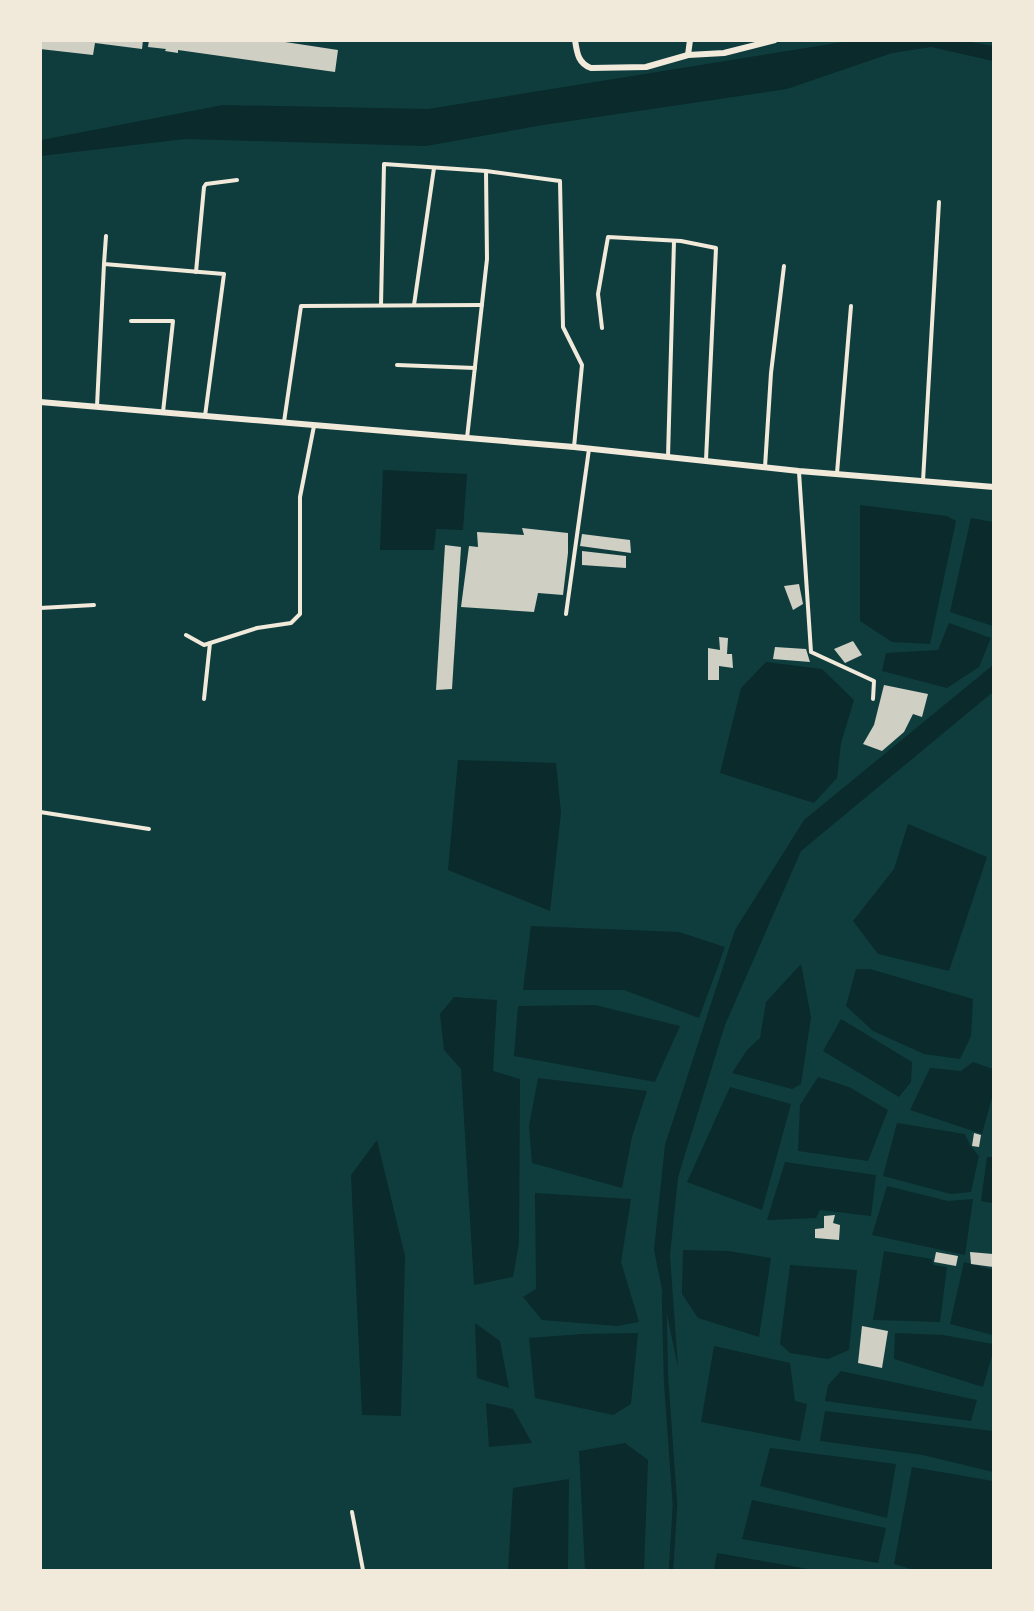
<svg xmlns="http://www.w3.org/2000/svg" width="1034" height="1611" font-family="Manrope,sans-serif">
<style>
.water{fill:#0a2a2b}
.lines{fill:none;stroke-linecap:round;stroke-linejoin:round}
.stream{stroke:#0a2a2b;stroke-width:4.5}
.building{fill:#cfcfc3}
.service{stroke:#f1e9da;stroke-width:4}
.minor{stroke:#f1e9da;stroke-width:6}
</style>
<rect width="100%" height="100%" fill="#0f3d3e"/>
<g class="water">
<path d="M 960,40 L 993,46 L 993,61 L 931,47 L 892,53 L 787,89 L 543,125 L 426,146 L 185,139 L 41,156 L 41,140 L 223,105 L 428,109 L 849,41 Z"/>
<path d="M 383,470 L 467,474 L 463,530 L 436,529 L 434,550 L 380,550 Z"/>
<path d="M 860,505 L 947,516 L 956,521 L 930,644 L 892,642 L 860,621 Z"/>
<path d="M 971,518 L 993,522 L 993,626 L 950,612 Z"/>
<path d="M 949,623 L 991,638 L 979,667 L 947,688 L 882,671 L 886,653 L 938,650 Z"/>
<path d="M 766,662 L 822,669 L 854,700 L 841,743 L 837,778 L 814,803 L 720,773 L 741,688 Z"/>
<path d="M 993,665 L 993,692 L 801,851 L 725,1025 L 678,1177 L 670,1255 L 678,1368 L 654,1250 L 665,1145 L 735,930 L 804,820 Z"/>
<path d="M 458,760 L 556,763 L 561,813 L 550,911 L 448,870 Z"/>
<path d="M 908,824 L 987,857 L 949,971 L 878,954 L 853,921 L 894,869 Z"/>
<path d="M 531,926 L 679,932 L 725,947 L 699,1018 L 624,990 L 523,990 Z"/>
<path d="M 801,964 L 811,1017 L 801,1084 L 792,1089 L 732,1073 L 747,1050 L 760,1038 L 766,1002 Z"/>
<path d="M 856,969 L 870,969 L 973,999 L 971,1036 L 960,1059 L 924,1054 L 873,1031 L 846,1006 Z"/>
<path d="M 454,997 L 497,1000 L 493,1071 L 520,1079 L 519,1243 L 513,1277 L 474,1285 L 461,1069 L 444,1050 L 440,1014 Z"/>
<path d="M 595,1005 L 680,1026 L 655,1082 L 514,1056 L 518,1006 Z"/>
<path d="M 841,1019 L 912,1062 L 911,1082 L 899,1097 L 823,1051 Z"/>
<path d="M 973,1062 L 993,1069 L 993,1094 L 982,1134 L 910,1110 L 930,1068 L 961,1071 Z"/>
<path d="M 818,1077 L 849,1087 L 888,1110 L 868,1161 L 798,1151 L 800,1105 Z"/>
<path d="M 538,1078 L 647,1091 L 632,1137 L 622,1188 L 532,1163 L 529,1126 Z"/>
<path d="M 730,1087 L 791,1104 L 762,1210 L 687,1182 Z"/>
<path d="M 897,1123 L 965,1134 L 970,1145 L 979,1156 L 971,1192 L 951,1194 L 883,1176 Z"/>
<path d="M 377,1140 L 405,1256 L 401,1416 L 362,1415 L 351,1175 Z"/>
<path d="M 987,1157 L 993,1157 L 993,1203 L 981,1201 Z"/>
<path d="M 785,1162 L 876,1175 L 871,1216 L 820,1210 L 816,1218 L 767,1220 Z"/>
<path d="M 887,1186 L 948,1201 L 973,1199 L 965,1255 L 872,1235 Z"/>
<path d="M 535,1193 L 631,1199 L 621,1262 L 639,1322 L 617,1326 L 542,1320 L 523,1297 L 536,1289 Z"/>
<path d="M 683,1250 L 728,1251 L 771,1258 L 759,1337 L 698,1318 L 682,1294 Z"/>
<path d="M 884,1251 L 932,1259 L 933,1265 L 947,1267 L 940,1322 L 873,1320 Z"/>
<path d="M 964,1262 L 993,1270 L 993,1335 L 950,1324 Z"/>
<path d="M 790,1265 L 857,1270 L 849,1350 L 828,1359 L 790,1353 L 780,1344 Z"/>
<path d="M 475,1323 L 500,1341 L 509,1388 L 477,1378 Z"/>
<path d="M 638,1333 L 631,1404 L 613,1415 L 535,1398 L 529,1338 L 582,1334 Z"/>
<path d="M 895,1333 L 943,1335 L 993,1344 L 993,1352 L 983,1387 L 894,1359 Z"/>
<path d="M 714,1346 L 790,1363 L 795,1401 L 807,1404 L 800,1441 L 701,1422 Z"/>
<path d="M 841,1371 L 977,1400 L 971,1421 L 825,1401 L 828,1385 Z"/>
<path d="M 486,1403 L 513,1409 L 532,1443 L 489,1447 Z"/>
<path d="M 825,1411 L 993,1431 L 993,1472 L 923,1455 L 820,1441 Z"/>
<path d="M 625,1443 L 648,1460 L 644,1570 L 585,1570 L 579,1451 Z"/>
<path d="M 770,1448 L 896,1464 L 887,1518 L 760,1486 Z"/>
<path d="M 912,1467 L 993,1481 L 993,1570 L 914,1570 L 894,1564 Z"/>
<path d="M 569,1479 L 568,1570 L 508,1570 L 513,1488 Z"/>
<path d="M 752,1500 L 886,1528 L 878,1563 L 742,1539 Z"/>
<path d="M 717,1553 L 814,1570 L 714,1570 Z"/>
</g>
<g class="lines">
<path class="stream" d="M 664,1294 L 666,1379 L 675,1505 L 671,1570"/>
</g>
<g class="building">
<path d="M 40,40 L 143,40 L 142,49 L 95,43 L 93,55 L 40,49 Z"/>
<path d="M 149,40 L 272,40 L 338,50 L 335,72 L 178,50 L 178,53 L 165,51 L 166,49 L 148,47 Z"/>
<path d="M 522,528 L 568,533 L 568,553 L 563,595 L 538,593 L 534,612 L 461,607 L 469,546 L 478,547 L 477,532 L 524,535 Z"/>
<path d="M 582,534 L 630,540 L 631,553 L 580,546 Z"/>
<path d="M 445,545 L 461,547 L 452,689 L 436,690 Z"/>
<path d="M 582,551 L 626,556 L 626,568 L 582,565 Z"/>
<path d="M 799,584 L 803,604 L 793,610 L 784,586 Z"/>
<path d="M 719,637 L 728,638 L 727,654 L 732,654 L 733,668 L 719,666 L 719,680 L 708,680 L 708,648 L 720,650 Z"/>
<path d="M 853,641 L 862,655 L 845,663 L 834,649 Z"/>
<path d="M 775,647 L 806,649 L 810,662 L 773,659 Z"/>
<path d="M 884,685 L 928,694 L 922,717 L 913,714 L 904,732 L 882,751 L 863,744 L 874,725 Z"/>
<path d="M 974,1133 L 981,1135 L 979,1147 L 972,1146 Z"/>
<path d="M 835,1215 L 833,1223 L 840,1225 L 839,1240 L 815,1238 L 815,1229 L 824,1228 L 824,1216 Z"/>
<path d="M 936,1252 L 958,1256 L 956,1266 L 934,1262 Z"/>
<path d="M 970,1252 L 993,1254 L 993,1267 L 971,1264 Z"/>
<path d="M 862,1326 L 888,1331 L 882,1368 L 858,1363 Z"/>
</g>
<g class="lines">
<g class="service">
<path d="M 106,236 L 104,264 L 224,274 L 205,416"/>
<path d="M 196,272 L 204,187 L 206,184 L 237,180"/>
<path d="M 381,305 L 384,164 L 486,171 L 560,181 L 563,327 L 582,365 L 574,447"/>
<path d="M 414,305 L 434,168"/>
<path d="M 131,321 L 173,321 L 163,412"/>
<path d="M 602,328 L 598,294 L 608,237 L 681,241 L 716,248 L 706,460"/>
<path d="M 397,365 L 475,368"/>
<path d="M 97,406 L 104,264"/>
<path d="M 284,422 L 301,306 L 482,305"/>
<path d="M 467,438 L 487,259 L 486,171"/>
<path d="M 668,457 L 674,241"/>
<path d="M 765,467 L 771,373 L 784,266"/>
<path d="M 799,472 L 811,652 L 874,681 L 873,699"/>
<path d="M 837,473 L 851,306"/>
<path d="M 923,481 L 939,202"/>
<path d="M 40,608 L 94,605"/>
<path d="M 566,614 L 589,449"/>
<path d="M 186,635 L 204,645 L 257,628 L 291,623 L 300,614 L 300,497 L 314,426"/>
<path d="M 204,699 L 210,643"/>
<path d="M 40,812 L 149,829"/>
<path d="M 352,1512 L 363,1570"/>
</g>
<g class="minor">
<path d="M 575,40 C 577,53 578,63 591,68 L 646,67 L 688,55 L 724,53 L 775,40"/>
<path d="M 688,55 L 690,40"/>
<path d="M 40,402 L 574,447 L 799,471 L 994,487"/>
</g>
</g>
<rect width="1034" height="1611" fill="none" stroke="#f1e9da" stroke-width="84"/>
</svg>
